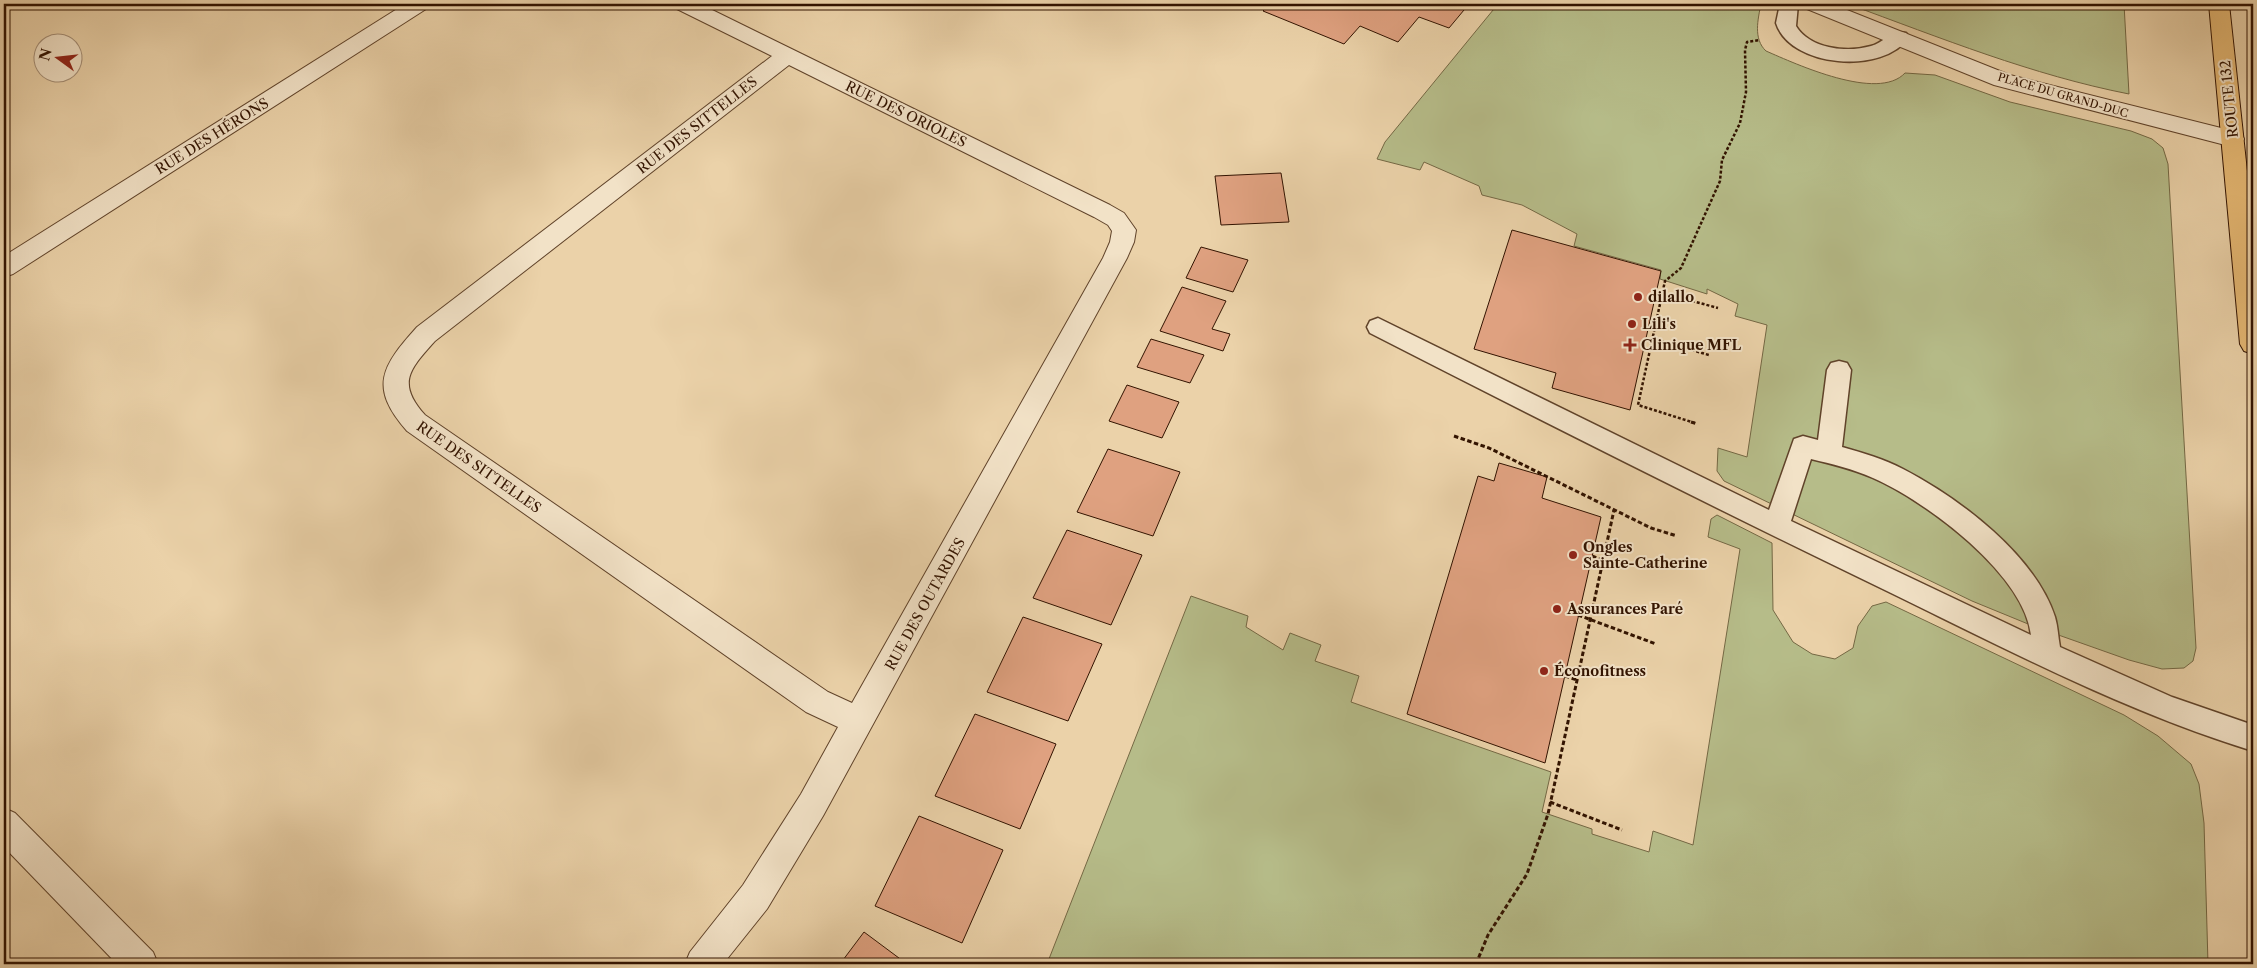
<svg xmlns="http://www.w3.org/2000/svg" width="2257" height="968" font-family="'Libre Caslon Text',serif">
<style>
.green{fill:#b6bc89;stroke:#746844}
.building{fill:#dfa180;stroke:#321300}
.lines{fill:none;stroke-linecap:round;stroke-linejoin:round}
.lane-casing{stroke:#60432a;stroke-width:3}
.street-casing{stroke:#60432a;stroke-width:2}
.highway-casing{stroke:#321300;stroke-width:2}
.path-far1{stroke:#321300;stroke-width:2.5;stroke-dasharray:3 2;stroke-linecap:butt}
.path{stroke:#321300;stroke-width:3;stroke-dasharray:4.5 2.5;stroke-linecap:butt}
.lane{fill:#f2e2c7;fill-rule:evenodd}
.street{fill:#f2e2c7;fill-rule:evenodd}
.highway{fill:#e6b974;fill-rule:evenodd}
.poi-dot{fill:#8f2418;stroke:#f2e2c7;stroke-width:2}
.labels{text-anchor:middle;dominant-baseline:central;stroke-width:4;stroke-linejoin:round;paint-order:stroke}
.far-street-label{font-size:11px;fill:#321300;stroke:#f2e2c7}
.street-label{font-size:14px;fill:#321300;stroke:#f2e2c7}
.poi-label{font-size:14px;font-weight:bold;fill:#321300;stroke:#f2e2c7;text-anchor:start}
</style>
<rect width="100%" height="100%" fill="#ebd2a9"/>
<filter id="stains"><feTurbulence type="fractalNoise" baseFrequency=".004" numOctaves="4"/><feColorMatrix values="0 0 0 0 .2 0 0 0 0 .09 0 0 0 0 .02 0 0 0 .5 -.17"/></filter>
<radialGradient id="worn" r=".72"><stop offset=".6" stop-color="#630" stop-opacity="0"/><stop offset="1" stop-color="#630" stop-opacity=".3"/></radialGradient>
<g class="green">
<path d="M 1498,4 L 1761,4 C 1758,19 1753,39 1766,51 C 1796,64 1878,102 1905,73 L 1935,75 L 2010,102 L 2131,131 L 2152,139 L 2163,148 L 2168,164 L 2196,648 L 2193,661 L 2184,668 L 2162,669 L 2129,660 L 2033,626 L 1972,601 L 1724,481 L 1717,471 L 1718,448 L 1747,457 L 1767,325 L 1735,316 L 1738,304 L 1707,289 L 1707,294 L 1660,279 L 1661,270 L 1574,246 L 1577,234 L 1522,205 L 1482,195 L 1479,186 L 1424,162 L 1420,170 L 1377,159 L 1385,142 Z"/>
<path d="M 1848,4 L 2124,4 L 2129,94 C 2032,75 1941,38 1848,4 Z"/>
<path d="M 1717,515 L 1772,543 L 1773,610 L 1793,642 L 1812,654 L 1835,659 L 1853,648 L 1858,626 L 1872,606 L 1886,602 L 2124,715 L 2158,736 L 2191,764 L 2199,784 L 2204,823 L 2208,964 L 1047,964 L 1191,596 L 1248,616 L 1246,627 L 1283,650 L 1290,633 L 1321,645 L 1315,661 L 1359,676 L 1351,702 L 1551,772 L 1542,812 L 1592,829 L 1592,834 L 1649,852 L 1653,831 L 1693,845 L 1740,549 L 1708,537 L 1711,519 Z"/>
</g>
<g class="building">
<path d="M 1270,4 L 1373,4 L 1381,7 L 1384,4 L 1469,4 L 1449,28 L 1419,17 L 1398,42 L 1360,26 L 1344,44 L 1263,11 Z"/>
<path d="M 1281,173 L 1289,222 L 1221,225 L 1215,176 Z"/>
<path d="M 1512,230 L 1661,271 L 1630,410 L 1552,388 L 1556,373 L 1474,349 Z"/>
<path d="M 1201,247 L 1248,260 L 1233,292 L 1186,278 Z"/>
<path d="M 1182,287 L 1226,301 L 1212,329 L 1230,334 L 1223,351 L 1160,331 Z"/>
<path d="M 1151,339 L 1204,355 L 1190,383 L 1137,367 Z"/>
<path d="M 1127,385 L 1179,402 L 1162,438 L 1109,421 Z"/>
<path d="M 1108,449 L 1180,472 L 1153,536 L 1077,512 Z"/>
<path d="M 1499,463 L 1547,477 L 1542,498 L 1601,517 L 1545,763 L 1407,714 L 1478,476 L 1494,481 Z"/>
<path d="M 1067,530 L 1142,555 L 1111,625 L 1033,598 Z"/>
<path d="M 1023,617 L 1102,644 L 1068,721 L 987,692 Z"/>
<path d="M 975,714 L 1056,744 L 1020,829 L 935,796 Z"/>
<path d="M 919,816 L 1003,850 L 962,943 L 875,906 Z"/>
<path d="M 864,932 L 907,964 L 840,964 Z"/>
</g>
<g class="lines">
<defs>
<g id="lane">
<path d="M 1780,4 L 1798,4 L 1796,26 C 1810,49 1847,53 1871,46 C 1885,42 1891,29 1906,33 L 1909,37 C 1884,75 1790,68 1776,23 Z"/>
<path d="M 1378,318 L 1769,510 L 1794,439 L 1803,436 L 1818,440 L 1827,370 L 1831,363 L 1839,361 L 1847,363 L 1851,370 L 1842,447 C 1863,453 1884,459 1903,469 C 1959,498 2035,555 2055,617 C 2058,627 2058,637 2060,647 L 2172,697 L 2253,725 L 2253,751 C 2126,712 2008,650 1889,592 C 1715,508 1542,421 1370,333 L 1367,327 L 1370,321 ZM 1811,459 C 1832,464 1853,469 1873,478 C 1926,501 2024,574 2031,635 L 1791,521 Z"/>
</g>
<g id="street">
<path d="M 405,4 L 429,4 L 426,9 L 13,274 L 4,277 L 4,256 Z"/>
<path d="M 674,4 L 700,4 L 1110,205 L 1124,213 L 1136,230 L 1134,242 L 1127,258 L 823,816 L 767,909 L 723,964 L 685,964 L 690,952 L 743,885 L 801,794 L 838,727 L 806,712 L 407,431 C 368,387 382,366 417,327 L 772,56 L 677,9 ZM 789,65 L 1094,217 L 1108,225 L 1112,231 L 1110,242 L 1103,258 L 852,703 L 828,692 L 425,415 C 396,383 410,369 435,341 Z"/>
<path d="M 1804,4 L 1832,4 L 2010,75 L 2233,131 L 2241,133 L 2244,139 L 2241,145 L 2233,147 L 1994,85 L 1807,9 Z"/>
<path d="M 4,808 L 15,813 L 153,952 L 158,964 L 117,964 L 4,847 Z"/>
</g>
<path id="highway" d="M 2209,4 L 2229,4 L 2253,227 L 2253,354 L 2244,351 L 2240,344 Z"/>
</defs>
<use href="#lane" class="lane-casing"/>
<use href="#street" class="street-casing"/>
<use href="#highway" class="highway-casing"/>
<g class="path-far1">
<path d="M 1380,4 L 1381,7"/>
<path d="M 1663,293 L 1718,308"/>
<path d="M 1653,339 L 1709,355"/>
<path d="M 1695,423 L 1638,405 L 1665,281 L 1681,268 L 1720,181 L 1722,160 L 1740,123 L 1746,92 L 1745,50 L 1747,42 L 1760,40"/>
</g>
<g class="path">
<path d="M 1691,422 L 1697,424"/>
<path d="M 1454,436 L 1489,448 L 1651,528 L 1677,536"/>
<path d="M 1594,546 L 1605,550"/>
<path d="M 1592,556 L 1603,560"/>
<path d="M 1578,615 L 1656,644"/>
<path d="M 1565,676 L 1577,680"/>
<path d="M 1550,802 L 1622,830"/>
<path d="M 1476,964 L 1488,935 L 1527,874 L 1548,814 L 1614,510"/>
</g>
<use href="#lane" class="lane"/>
<use href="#street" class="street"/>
<use href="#highway" class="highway"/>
</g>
<g class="poi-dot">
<circle cx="1638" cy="297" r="5"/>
<circle cx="1632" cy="324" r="5"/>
<path d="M1627.5 337.5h5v5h5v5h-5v5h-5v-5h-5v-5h5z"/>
<circle cx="1573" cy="555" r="5"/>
<circle cx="1557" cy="609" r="5"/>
<circle cx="1544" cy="671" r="5"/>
</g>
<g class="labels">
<g class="far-street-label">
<text transform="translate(2063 95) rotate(16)">PLACE DU GRAND-DUC</text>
</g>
<g class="street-label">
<text transform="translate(2229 99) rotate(-96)">ROUTE 132</text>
<text transform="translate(906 114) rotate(26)">RUE DES ORIOLES</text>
<text transform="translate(697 125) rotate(-38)">RUE DES SITTELLES</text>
<text transform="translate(212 136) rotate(-32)">RUE DES HÉRONS</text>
<text transform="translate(479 467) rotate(35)">RUE DES SITTELLES</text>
<text transform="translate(925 604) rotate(-61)">RUE DES OUTARDES</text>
</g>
<g class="poi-label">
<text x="1648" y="297">dilallo</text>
<text x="1642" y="324">Lili's</text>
<text x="1641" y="345">Clinique MFL</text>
<text x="1583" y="547">Ongles<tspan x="1583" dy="16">Sainte-Catherine</tspan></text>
<text x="1567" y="609">Assurances Paré</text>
<text x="1554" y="671">Éconofitness</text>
</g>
</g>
<rect width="2257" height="968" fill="none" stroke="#ebd2a9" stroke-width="20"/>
<rect x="5" y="5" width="2247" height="958" fill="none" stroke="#321300" stroke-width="2.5"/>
<rect x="10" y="10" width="2237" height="948" fill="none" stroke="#321300"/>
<g transform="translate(58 58) rotate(285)"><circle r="24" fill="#f2e2c7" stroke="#a58f77"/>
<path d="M0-4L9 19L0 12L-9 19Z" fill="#8f2418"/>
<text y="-8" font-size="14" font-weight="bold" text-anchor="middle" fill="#321300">N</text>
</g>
<rect width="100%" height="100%" filter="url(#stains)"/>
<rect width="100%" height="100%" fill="url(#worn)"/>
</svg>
